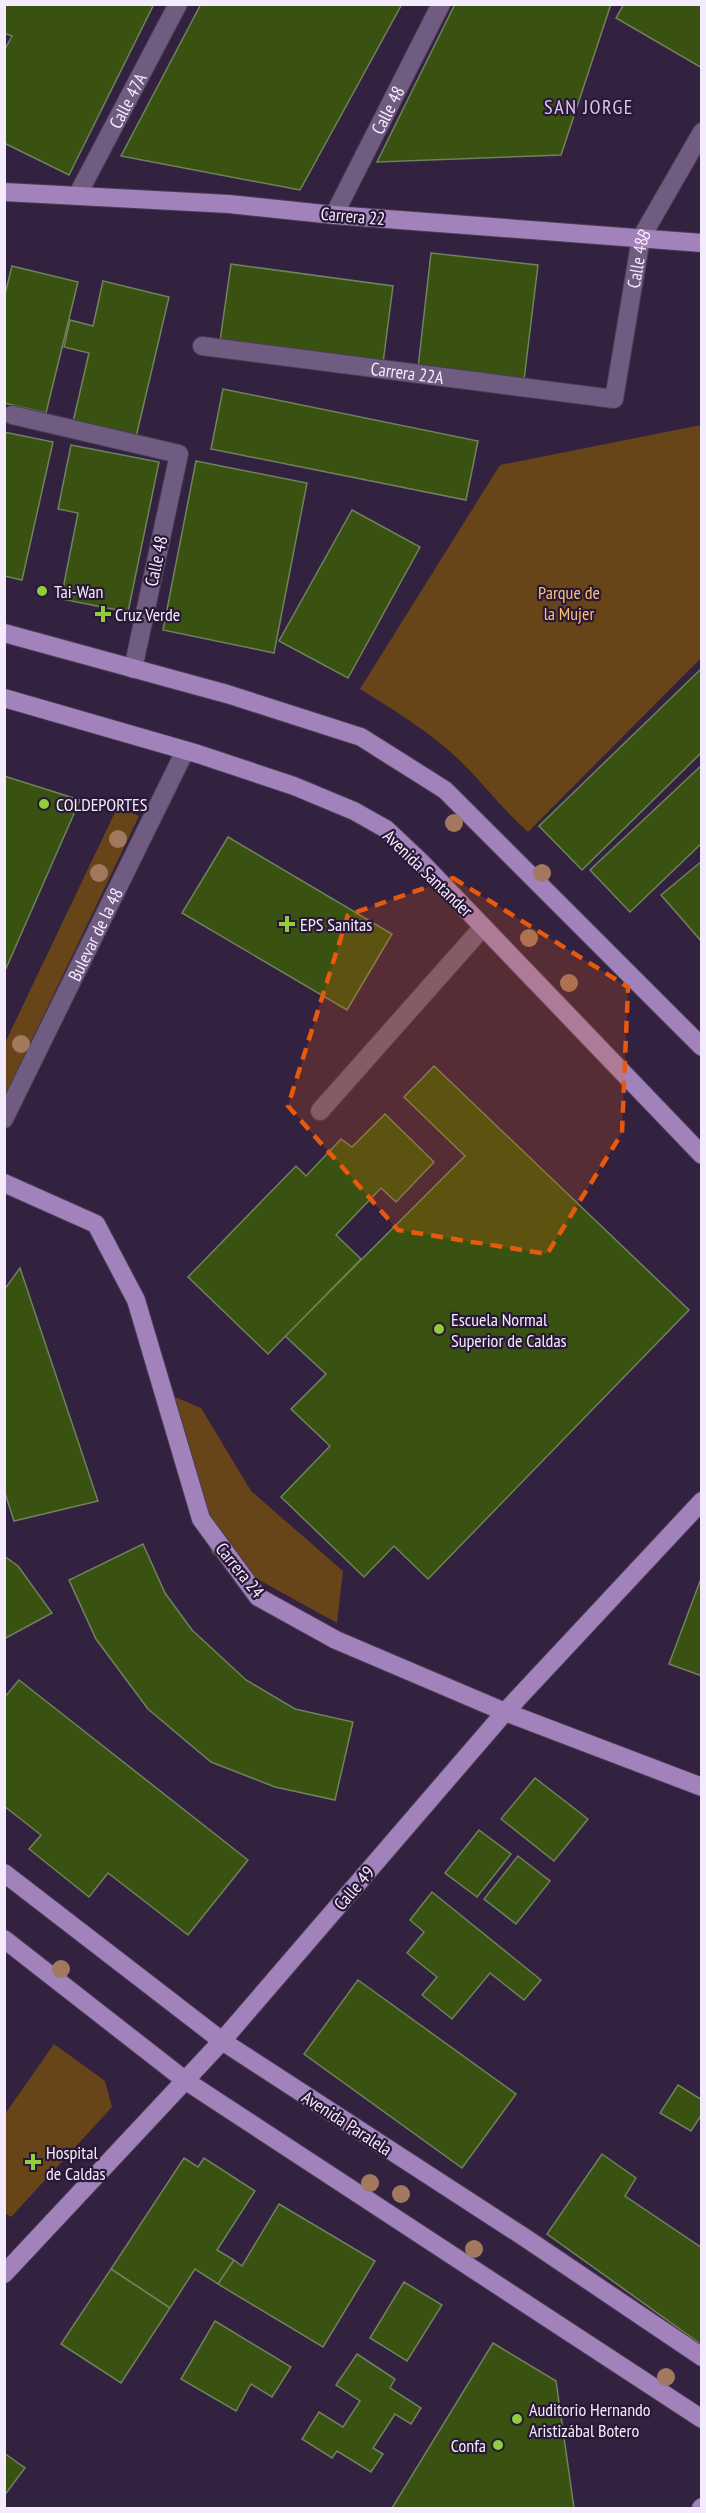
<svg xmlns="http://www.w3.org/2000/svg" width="706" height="2513" font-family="'PT Sans Narrow',sans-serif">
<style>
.green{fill:#684519}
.building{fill:#395211;stroke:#70825d;stroke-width:1.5}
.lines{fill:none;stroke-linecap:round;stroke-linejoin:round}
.minor-casing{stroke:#4a3c55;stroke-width:20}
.major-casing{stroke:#4a3c55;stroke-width:20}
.minor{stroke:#6f5c80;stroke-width:18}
.major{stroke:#a182bb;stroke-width:18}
.tree{fill:#a2785f}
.marked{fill:#e8590c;fill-opacity:0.2;stroke:#e8590c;stroke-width:4.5;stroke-dasharray:12 8;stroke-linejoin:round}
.poi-dot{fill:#93cc3d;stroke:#291836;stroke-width:2}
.labels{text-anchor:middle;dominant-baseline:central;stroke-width:4.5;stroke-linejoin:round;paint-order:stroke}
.street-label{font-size:18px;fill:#f4ecfc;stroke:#291836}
.poi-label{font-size:18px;fill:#f4ecfc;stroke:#291836;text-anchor:start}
.park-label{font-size:18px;fill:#fdbf78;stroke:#291836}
.neighbourhood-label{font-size:20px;letter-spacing:1.5px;fill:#dbc6ee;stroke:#291836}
</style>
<rect width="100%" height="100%" fill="#332140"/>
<g class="green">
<path d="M 701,425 L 701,658 L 528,832 C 501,808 480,779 454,755 C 425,729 392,709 360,689 L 500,465 Z"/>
<path d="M 118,806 L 139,816 L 5,1096 L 5,1043 Z"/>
<path d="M 156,1389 L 201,1408 L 251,1491 L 343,1571 L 337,1623 L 212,1554 Z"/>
<path d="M 54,2044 L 105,2081 L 112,2107 L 11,2217 L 5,2213 L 5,2114 Z"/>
</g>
<g class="building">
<path d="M 4,4 L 154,4 L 69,175 L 4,143 L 4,51 L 12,36 L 4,33 Z"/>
<path d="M 201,4 L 402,4 L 300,190 L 121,156 Z"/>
<path d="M 455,4 L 611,4 L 561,155 L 377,162 Z"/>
<path d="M 624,4 L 702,4 L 702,68 L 616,18 Z"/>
<path d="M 431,253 L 538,265 L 524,380 L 418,368 Z"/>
<path d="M 231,264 L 393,286 L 383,363 L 220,341 Z"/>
<path d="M 12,266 L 78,282 L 46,413 L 4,403 L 4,298 Z"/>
<path d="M 103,281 L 169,297 L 136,437 L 73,422 L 89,353 L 64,347 L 70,320 L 93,326 Z"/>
<path d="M 223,389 L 478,441 L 466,500 L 211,449 Z"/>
<path d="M 4,432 L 53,442 L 22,580 L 4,576 Z"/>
<path d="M 71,445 L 159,462 L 128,612 L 61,599 L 78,513 L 58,509 Z"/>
<path d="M 196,461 L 307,483 L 274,653 L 163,630 Z"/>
<path d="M 352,510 L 420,547 L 348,678 L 279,641 Z"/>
<path d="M 702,668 L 702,752 L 582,870 L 539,826 Z"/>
<path d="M 702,765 L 702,843 L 630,912 L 590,870 Z"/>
<path d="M 4,776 L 80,800 L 4,973 Z"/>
<path d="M 228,837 L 392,934 L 347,1010 L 182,913 Z"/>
<path d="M 702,861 L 702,942 L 661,895 Z"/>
<path d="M 434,1066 L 689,1310 L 428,1579 L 394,1546 L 364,1577 L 281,1497 L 330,1446 L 291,1409 L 326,1374 L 285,1336 L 465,1156 L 404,1097 Z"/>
<path d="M 385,1114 L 434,1162 L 396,1202 L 381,1188 L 336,1235 L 361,1259 L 268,1354 L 188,1277 L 296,1166 L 306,1176 L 341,1139 L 352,1147 Z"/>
<path d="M 20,1268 L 98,1501 L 14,1521 L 4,1490 L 4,1290 Z"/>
<path d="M 143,1544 L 165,1593 L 192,1630 L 246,1680 L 295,1709 L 353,1722 L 335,1800 L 275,1787 L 211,1762 L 148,1709 L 96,1639 L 69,1580 Z"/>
<path d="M 4,1556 L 18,1566 L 52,1613 L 4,1639 Z"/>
<path d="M 702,1576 L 702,1676 L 669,1664 Z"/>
<path d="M 19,1680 L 248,1860 L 188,1935 L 108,1873 L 89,1897 L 29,1849 L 41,1835 L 4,1806 L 4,1698 Z"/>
<path d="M 535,1778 L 588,1819 L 554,1861 L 501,1819 Z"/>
<path d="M 479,1830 L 511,1854 L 477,1897 L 445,1873 Z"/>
<path d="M 518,1856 L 550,1881 L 516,1924 L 484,1899 Z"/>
<path d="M 432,1892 L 541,1980 L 524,2000 L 490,1973 L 452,2019 L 422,1995 L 437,1977 L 407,1953 L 424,1932 L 410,1920 Z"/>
<path d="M 358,1980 L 516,2094 L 462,2168 L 304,2054 Z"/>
<path d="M 678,2085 L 702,2100 L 702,2114 L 691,2131 L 660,2113 Z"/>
<path d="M 602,2154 L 636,2178 L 625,2196 L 702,2248 L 702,2345 L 547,2234 Z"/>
<path d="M 184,2158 L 198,2167 L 204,2158 L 255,2191 L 217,2250 L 234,2260 L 218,2284 L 195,2269 L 170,2308 L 111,2269 Z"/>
<path d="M 279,2204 L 375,2261 L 323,2347 L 218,2284 L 234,2260 L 242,2266 Z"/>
<path d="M 111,2269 L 170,2308 L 121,2383 L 61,2344 Z"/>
<path d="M 404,2282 L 442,2305 L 407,2361 L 370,2338 Z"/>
<path d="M 215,2321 L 291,2367 L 272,2397 L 251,2384 L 236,2411 L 181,2379 Z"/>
<path d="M 493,2343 L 556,2381 L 574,2508 L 392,2508 Z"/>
<path d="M 357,2354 L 395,2379 L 390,2388 L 421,2408 L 411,2424 L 395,2414 L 373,2448 L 383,2454 L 371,2472 L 337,2451 L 332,2458 L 302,2439 L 319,2412 L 343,2427 L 360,2401 L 336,2385 Z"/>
<path d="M 4,2453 L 25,2468 L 4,2496 Z"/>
</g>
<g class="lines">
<defs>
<g id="minor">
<path id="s1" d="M 77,196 L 178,4"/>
<path id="s2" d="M 334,215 L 441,4"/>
<path id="s3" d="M 202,346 L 614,399 L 641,238 L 702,132"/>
<path d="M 12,415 L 179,454 L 133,669"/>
<path d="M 320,1111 L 483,927"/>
<path id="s4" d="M 4,1119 L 185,751"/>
</g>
<g id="major">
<path d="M 4,192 L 229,204 L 334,215 L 702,243"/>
<path d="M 4,633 L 227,694 L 361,737 L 445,790 L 702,1047"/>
<path d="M 4,698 L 198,754 L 294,786 L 354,811 L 386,829 L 420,861 L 702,1155"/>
<path d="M 4,1183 L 96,1224 L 136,1300 L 201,1519 L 258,1597 L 336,1640 L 505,1712 L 702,1787"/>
<path d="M 4,1873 L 222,2041 L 524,2237 L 702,2357"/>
<path d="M 4,1939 L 186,2081 L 702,2419"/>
<path d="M 4,2274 L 222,2041 L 505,1712 L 702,1501"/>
<path d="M 701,2508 L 702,2507"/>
</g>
</defs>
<use href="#minor" class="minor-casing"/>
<use href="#major" class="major-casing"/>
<use href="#minor" class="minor"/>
<use href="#major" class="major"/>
</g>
<g class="tree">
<circle cx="454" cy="823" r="9"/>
<circle cx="118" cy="839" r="9"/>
<circle cx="99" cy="873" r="9"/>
<circle cx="542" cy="873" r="9"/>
<circle cx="529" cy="938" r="9"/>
<circle cx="569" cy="983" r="9"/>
<circle cx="21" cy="1044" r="9"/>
<circle cx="61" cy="1969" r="9"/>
<circle cx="370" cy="2183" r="9"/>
<circle cx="401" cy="2194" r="9"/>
<circle cx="474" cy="2249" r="9"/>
<circle cx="666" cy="2377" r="9"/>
</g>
<path class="marked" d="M 453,878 L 628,987 L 622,1133 L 547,1254 L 398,1230 L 288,1106 L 348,915 Z"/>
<g class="poi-dot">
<circle cx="42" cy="591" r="6"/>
<path d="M100 605h6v6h6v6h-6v6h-6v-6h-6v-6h6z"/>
<circle cx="44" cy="804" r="6"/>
<path d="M284 915h6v6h6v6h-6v6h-6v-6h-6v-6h6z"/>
<circle cx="439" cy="1329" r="6"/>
<path d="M30 2153h6v6h6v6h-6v6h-6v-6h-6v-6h6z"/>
<circle cx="517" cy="2419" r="6"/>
<circle cx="498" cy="2445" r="6"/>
</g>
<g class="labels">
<g class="street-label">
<text stroke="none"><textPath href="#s1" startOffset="108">Calle 47A</textPath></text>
<text stroke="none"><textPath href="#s2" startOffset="118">Calle 48</textPath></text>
<text transform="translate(353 216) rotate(5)">Carrera 22</text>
<text stroke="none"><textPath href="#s3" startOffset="558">Calle 48B</textPath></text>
<text stroke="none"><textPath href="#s3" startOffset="207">Carrera 22A</textPath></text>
<text transform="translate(156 561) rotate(-78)">Calle 48</text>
<text transform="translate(428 873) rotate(44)">Avenida Santander</text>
<text stroke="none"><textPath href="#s4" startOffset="206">Bulevar de la 48</textPath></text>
<text transform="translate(240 1570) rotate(51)">Carrera 24</text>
<text transform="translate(354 1888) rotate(-49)">Calle 49</text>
<text transform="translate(347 2123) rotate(33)">Avenida Paralela</text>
</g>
<g class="poi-label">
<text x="54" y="591">Tai-Wan</text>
<text x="115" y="614">Cruz Verde</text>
<text x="56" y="804">COLDEPORTES</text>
<text x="300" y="924">EPS Sanitas</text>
<text x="451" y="1319">Escuela Normal<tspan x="451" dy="21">Superior de Caldas</tspan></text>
<text x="46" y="2152">Hospital<tspan x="46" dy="21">de Caldas</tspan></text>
<text x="529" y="2409">Auditorio Hernando<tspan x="529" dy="21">Aristizábal Botero</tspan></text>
<text x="486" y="2445" text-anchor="end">Confa</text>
</g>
<g class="park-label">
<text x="569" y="592">Parque de<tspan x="569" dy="21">la Mujer</tspan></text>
</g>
<g class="neighbourhood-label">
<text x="589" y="107">SAN JORGE</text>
</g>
</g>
<rect width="706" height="2513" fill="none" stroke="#f4ecfc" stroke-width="12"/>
</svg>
